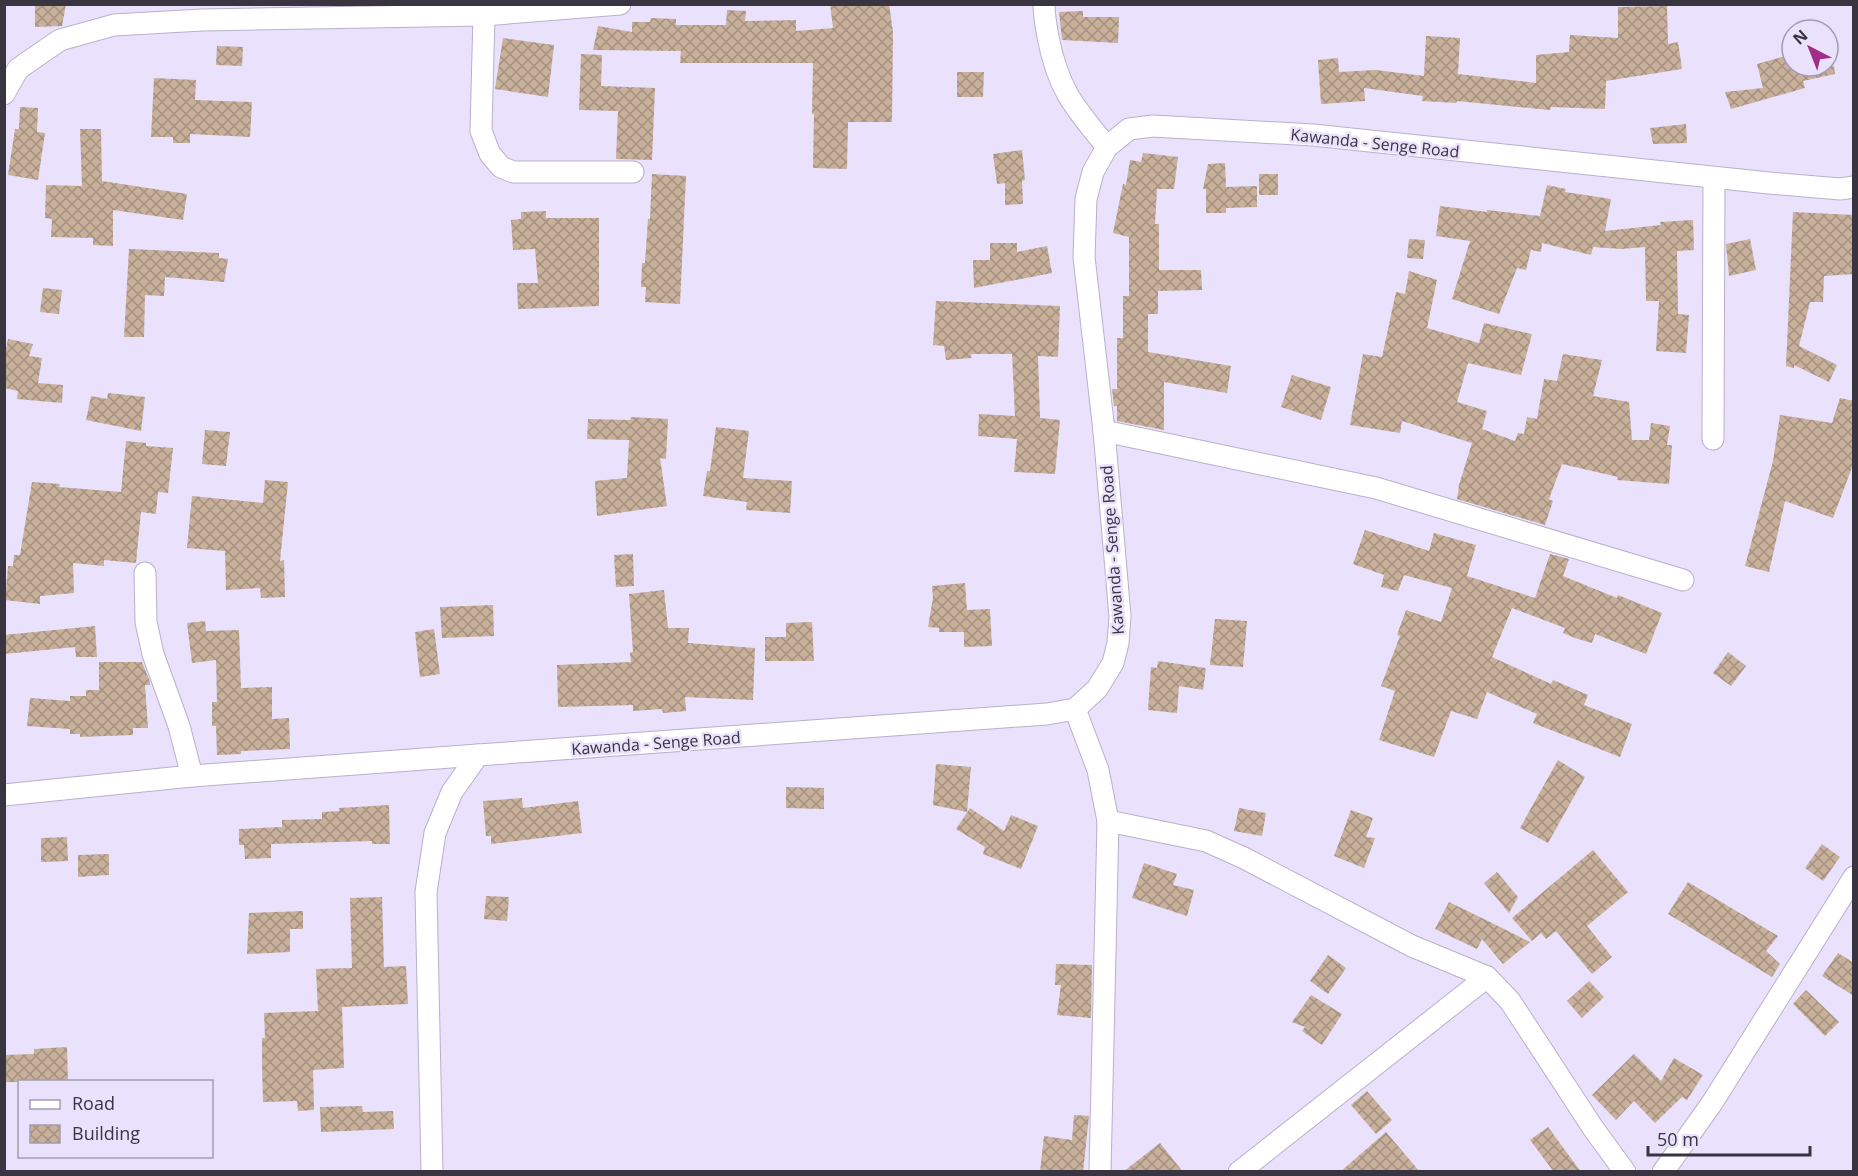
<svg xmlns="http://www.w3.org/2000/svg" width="1858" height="1176" font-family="'Open Sans',sans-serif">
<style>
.building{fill:url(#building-cross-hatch)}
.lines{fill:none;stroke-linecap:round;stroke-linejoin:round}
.minor-casing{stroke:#b9b0cb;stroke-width:23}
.minor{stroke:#fff;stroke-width:21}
.labels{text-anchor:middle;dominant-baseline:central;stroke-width:5;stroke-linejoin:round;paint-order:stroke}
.street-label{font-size:16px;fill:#393540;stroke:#eae1fd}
</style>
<defs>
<pattern id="building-cross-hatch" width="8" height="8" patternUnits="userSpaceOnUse" patternTransform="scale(1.5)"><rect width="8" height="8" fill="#c8b09b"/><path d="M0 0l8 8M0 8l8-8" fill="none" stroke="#a39080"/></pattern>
</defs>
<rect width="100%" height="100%" fill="#eae1fd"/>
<g class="building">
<path d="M 35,4 L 66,4 L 62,26 L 35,27 Z"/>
<path d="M 830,4 L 889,4 L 893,32 L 892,122 L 848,122 L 847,169 L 813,168 L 814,114 L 812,114 L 813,63 L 680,63 L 681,51 L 593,50 L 598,26 L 632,32 L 632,22 L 650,22 L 651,18 L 676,19 L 676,25 L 726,25 L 727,10 L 746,11 L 745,21 L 796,20 L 796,31 L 833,28 Z"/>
<path d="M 1667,6 L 1668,44 L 1678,42 L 1682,69 L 1606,81 L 1605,109 L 1551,107 L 1550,110 L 1457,101 L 1456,103 L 1422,101 L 1423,96 L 1364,88 L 1365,101 L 1321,104 L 1318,60 L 1338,58 L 1339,72 L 1376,70 L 1424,76 L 1426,36 L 1460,38 L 1458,74 L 1536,83 L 1536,55 L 1569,52 L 1570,35 L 1618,38 L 1618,7 Z"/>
<path d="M 1083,11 L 1083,17 L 1119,17 L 1118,43 L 1062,40 L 1059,12 Z"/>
<path d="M 503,38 L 554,45 L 548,97 L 495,89 Z"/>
<path d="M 217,46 L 243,47 L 242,66 L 216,65 Z"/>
<path d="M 581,54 L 602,55 L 601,86 L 655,88 L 652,160 L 616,159 L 618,111 L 579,110 Z"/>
<path d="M 1792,54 L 1792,66 L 1834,66 L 1835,74 L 1803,81 L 1805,88 L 1731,109 L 1725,92 L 1763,88 L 1757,64 Z"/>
<path d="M 957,72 L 984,72 L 983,97 L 957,97 Z"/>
<path d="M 154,78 L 196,80 L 195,100 L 252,102 L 250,137 L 190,134 L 190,143 L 173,143 L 173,137 L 151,137 Z"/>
<path d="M 20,107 L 38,108 L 37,132 L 45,133 L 38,180 L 8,175 L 15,129 L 19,129 Z"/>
<path d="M 1686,124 L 1687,143 L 1653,144 L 1650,128 Z"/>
<path d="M 80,129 L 101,129 L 102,181 L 187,194 L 183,220 L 113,210 L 113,246 L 93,245 L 93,238 L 51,237 L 52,219 L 45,218 L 46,185 L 82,186 Z"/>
<path d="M 1022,150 L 1025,180 L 1022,181 L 1023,204 L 1005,205 L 1005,183 L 997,184 L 993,154 Z"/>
<path d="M 1143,153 L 1178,157 L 1174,189 L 1157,189 L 1155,224 L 1159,224 L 1159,270 L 1201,270 L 1202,290 L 1158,291 L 1158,314 L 1148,314 L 1148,352 L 1231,366 L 1227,393 L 1164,382 L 1164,430 L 1117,421 L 1117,406 L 1114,406 L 1112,389 L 1117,389 L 1117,338 L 1123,338 L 1123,296 L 1129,296 L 1129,237 L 1113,233 L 1123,184 L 1126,185 L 1130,160 L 1141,162 Z"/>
<path d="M 1225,163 L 1226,187 L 1257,186 L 1257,207 L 1226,208 L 1226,213 L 1206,213 L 1206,189 L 1203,189 L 1208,164 Z"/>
<path d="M 652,174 L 686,176 L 680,304 L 645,302 L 646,287 L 641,287 L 642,263 L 645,263 L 648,219 L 650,219 Z"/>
<rect x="1259" y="174" width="19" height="21"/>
<path d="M 1547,185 L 1566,189 L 1565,192 L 1611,199 L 1605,231 L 1661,225 L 1660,222 L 1693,220 L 1694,250 L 1677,251 L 1678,314 L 1689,315 L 1686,353 L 1656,351 L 1659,301 L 1646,301 L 1645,247 L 1621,249 L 1593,247 L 1591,255 L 1542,243 L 1541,252 L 1531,250 L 1526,270 L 1517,268 L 1499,314 L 1452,299 L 1470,241 L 1436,236 L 1440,206 L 1487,212 L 1487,210 L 1540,216 Z"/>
<path d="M 546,211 L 546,218 L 599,218 L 599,306 L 518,309 L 517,283 L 538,283 L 535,249 L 513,250 L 511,220 L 521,219 L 521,212 Z"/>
<path d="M 1793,212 L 1854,215 L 1854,274 L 1824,276 L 1823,302 L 1810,302 L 1799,346 L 1837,365 L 1829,382 L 1794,365 L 1794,368 L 1786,366 Z"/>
<path d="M 1409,239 L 1425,240 L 1423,259 L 1407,258 Z"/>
<path d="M 1750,239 L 1756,270 L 1729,276 L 1726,244 Z"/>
<path d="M 990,243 L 1017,243 L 1017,252 L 1047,246 L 1052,273 L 974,288 L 973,260 L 990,260 Z"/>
<path d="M 129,249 L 219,253 L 219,258 L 228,259 L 224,282 L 165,277 L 164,296 L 145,295 L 144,337 L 124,337 Z"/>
<path d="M 1409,271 L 1437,280 L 1427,328 L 1479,343 L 1484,323 L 1532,334 L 1521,375 L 1468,363 L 1457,402 L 1487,411 L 1482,429 L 1515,441 L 1518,433 L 1524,434 L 1527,417 L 1537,419 L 1544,379 L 1557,381 L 1563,354 L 1602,360 L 1593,396 L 1629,402 L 1632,440 L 1649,440 L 1651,423 L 1670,426 L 1667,445 L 1672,445 L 1669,484 L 1617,480 L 1618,477 L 1562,464 L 1549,499 L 1553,501 L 1545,525 L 1457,499 L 1459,485 L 1472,443 L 1402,421 L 1400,433 L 1350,425 L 1363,354 L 1382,357 L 1396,292 L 1405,294 Z"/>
<path d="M 43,288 L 62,290 L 59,314 L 40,312 Z"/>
<path d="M 936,301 L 1060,306 L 1058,357 L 1038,356 L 1040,418 L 1060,420 L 1055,474 L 1014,472 L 1017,439 L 978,436 L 979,414 L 1015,416 L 1012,354 L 971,354 L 972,358 L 946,360 L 944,346 L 933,345 Z"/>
<path d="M 8,339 L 33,344 L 29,356 L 42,358 L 38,383 L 63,385 L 62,403 L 17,399 L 18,391 L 4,388 L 4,358 Z"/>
<path d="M 1292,375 L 1331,387 L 1321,420 L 1281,407 Z"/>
<path d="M 108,393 L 145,397 L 141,431 L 86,420 L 91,396 L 107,399 Z"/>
<path d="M 1840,398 L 1854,401 L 1854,462 L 1833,518 L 1785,501 L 1769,572 L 1745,566 L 1773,461 L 1780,415 L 1832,423 Z"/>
<path d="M 631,417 L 668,419 L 666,459 L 660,458 L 667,506 L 597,516 L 595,481 L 627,478 L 629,440 L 587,439 L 588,419 L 630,420 Z"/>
<path d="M 716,427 L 749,431 L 743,478 L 792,481 L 790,513 L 746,510 L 747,502 L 703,496 L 707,471 L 710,471 Z"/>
<path d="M 205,430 L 230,432 L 226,466 L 202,464 Z"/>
<path d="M 126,441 L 146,443 L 146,446 L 173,448 L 168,493 L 158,492 L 156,514 L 141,512 L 136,563 L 104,560 L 104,566 L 73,563 L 74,593 L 40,596 L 40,604 L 5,600 L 8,566 L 13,566 L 14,555 L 20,555 L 32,482 L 60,484 L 59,487 L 121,492 Z"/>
<path d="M 265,480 L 288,482 L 280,561 L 284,560 L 285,597 L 261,598 L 260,588 L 226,590 L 225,551 L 187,548 L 192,496 L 263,503 Z"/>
<path d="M 1365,530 L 1429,551 L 1434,533 L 1476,545 L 1467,576 L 1535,598 L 1550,554 L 1569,559 L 1563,576 L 1617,598 L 1618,595 L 1662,613 L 1646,654 L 1595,634 L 1592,643 L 1575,638 L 1563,633 L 1565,628 L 1512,608 L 1492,657 L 1551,684 L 1553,680 L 1588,695 L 1584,705 L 1632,724 L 1620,757 L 1533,723 L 1537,714 L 1487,692 L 1477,719 L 1451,711 L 1434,757 L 1379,740 L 1395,691 L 1381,686 L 1400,636 L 1397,635 L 1406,610 L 1441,622 L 1452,588 L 1404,575 L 1398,591 L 1381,587 L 1384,575 L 1353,564 Z"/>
<path d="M 633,554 L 634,586 L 616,587 L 614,555 Z"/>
<path d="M 965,583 L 967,610 L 990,609 L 992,646 L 964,647 L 964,632 L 939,632 L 939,628 L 928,627 L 933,598 L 932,586 Z"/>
<path d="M 664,590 L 668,628 L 689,628 L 688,643 L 755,648 L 753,700 L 685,697 L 686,711 L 663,713 L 662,709 L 633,711 L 633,705 L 558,707 L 557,665 L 631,662 L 630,653 L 633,652 L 629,594 Z"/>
<path d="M 493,605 L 494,636 L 442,638 L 440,607 Z"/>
<path d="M 1215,619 L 1247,621 L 1243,667 L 1210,665 Z"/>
<path d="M 205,621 L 206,631 L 239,630 L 241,688 L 272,687 L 272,719 L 289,718 L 290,749 L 241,751 L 241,754 L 217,755 L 216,726 L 212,726 L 212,702 L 217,702 L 216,660 L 192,663 L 187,623 Z"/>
<path d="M 812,622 L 814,661 L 765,661 L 765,637 L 786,637 L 786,623 Z"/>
<path d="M 95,626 L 97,657 L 76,657 L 75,647 L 4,654 L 4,635 Z"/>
<path d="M 434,629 L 440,674 L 420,677 L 415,632 Z"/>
<path d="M 1728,652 L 1746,666 L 1731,686 L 1713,673 Z"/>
<path d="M 1158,661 L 1206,668 L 1203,690 L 1179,686 L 1177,713 L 1148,710 L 1151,667 L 1157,668 Z"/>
<path d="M 99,662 L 142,662 L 150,682 L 150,685 L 145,685 L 148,728 L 133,728 L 133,735 L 80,737 L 80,734 L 70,734 L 70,729 L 27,726 L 30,698 L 70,701 L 70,696 L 86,696 L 86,690 L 99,690 Z"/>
<path d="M 1558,760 L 1585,777 L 1548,843 L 1520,828 Z"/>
<path d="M 936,764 L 971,767 L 967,812 L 933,805 Z"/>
<path d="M 786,787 L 824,788 L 824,809 L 786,808 Z"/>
<path d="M 522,798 L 523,808 L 578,801 L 582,833 L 491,844 L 491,836 L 486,836 L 483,801 Z"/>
<path d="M 389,805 L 390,844 L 372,844 L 372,841 L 271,844 L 271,858 L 245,859 L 244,845 L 239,845 L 239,829 L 282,827 L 282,820 L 322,819 L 322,812 L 339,811 L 339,808 Z"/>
<path d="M 970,808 L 1004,831 L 1011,815 L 1038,826 L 1021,869 L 983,854 L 985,847 L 956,829 Z"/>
<path d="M 1239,808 L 1266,813 L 1262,836 L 1234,831 Z"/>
<path d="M 1351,810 L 1373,818 L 1366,837 L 1375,838 L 1364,868 L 1334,856 Z"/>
<path d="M 67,837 L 68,861 L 41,862 L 41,838 Z"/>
<path d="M 1822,844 L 1840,857 L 1823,881 L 1805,868 Z"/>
<path d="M 1593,850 L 1628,892 L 1587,926 L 1612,957 L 1592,974 L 1556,931 L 1546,939 L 1541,933 L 1532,941 L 1512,918 Z"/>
<path d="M 109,854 L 109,875 L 78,877 L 78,855 Z"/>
<path d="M 1144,863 L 1177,874 L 1173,885 L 1194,890 L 1187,916 L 1132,898 Z"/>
<path d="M 1497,872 L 1518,897 L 1509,913 L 1484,883 Z"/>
<path d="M 1688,882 L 1778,936 L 1766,951 L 1780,964 L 1772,977 L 1668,914 Z"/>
<path d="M 486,896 L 509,897 L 507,921 L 484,919 Z"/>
<path d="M 382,897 L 384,967 L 406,966 L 408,1004 L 342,1007 L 344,1068 L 313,1070 L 314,1110 L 298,1111 L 297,1101 L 263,1102 L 262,1063 L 262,1038 L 265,1038 L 264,1013 L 318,1011 L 316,969 L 352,968 L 350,898 Z"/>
<path d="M 1449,902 L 1490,922 L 1530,942 L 1503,964 L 1482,939 L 1477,949 L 1435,929 Z"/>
<path d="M 303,911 L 303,929 L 290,929 L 290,952 L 247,954 L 249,913 Z"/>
<path d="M 1838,953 L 1854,963 L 1854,996 L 1822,976 Z"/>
<path d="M 1328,955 L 1346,968 L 1328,994 L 1310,981 Z"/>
<path d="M 1056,964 L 1092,965 L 1091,1018 L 1057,1015 L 1061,985 L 1055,985 Z"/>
<path d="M 1589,981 L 1604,997 L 1582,1018 L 1567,1001 Z"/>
<path d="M 1806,990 L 1839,1022 L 1825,1036 L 1793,1004 Z"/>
<path d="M 1311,995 L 1342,1014 L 1322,1045 L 1302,1031 L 1305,1027 L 1292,1022 Z"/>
<path d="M 67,1047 L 68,1082 L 4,1082 L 4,1055 L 34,1054 L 34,1049 Z"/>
<path d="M 1634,1054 L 1661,1081 L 1674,1058 L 1703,1075 L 1687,1100 L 1682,1097 L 1655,1123 L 1634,1101 L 1616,1120 L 1592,1095 Z"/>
<path d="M 1367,1091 L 1392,1120 L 1376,1134 L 1351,1105 Z"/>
<path d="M 362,1106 L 363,1112 L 393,1111 L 394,1129 L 321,1132 L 320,1107 Z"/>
<path d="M 1074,1115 L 1089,1116 L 1083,1172 L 1040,1172 L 1044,1136 L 1072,1140 Z"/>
<path d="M 1548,1127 L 1581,1172 L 1554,1172 L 1530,1140 Z"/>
<path d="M 1386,1132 L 1420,1172 L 1340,1172 Z"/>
<path d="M 1160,1143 L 1183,1172 L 1123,1172 Z"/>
</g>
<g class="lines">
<defs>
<g id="minor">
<path d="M 1044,4 C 1044,16 1046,26 1048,37 C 1058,89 1074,107 1107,147"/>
<path d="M 484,15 L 481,131 L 490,154 L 501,167 L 513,172 L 633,172"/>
<path d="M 4,94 L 18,69 L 60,40 L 114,25 L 202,20 L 484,15 L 620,4"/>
<path d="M 1104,431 L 1376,488 L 1683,580"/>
<path d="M 1713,439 L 1714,178"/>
<path d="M 145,573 L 146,622 L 153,654 L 179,726 L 192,776"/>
<path d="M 1075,709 L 1098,770 L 1108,821 L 1100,1172"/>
<path d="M 4,795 L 192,776 L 478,755"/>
<path d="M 1108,821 L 1206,841 L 1244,858 L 1412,946 L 1487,977 L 1510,1001 L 1593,1128 L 1625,1172"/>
<path d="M 432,1172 L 426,892 L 435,833 L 452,792 L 478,755 L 1047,714 L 1075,709 L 1097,689 L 1113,663 L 1118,643 L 1120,616 L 1104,431 L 1084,257 L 1086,199 L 1093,172 L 1107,147 L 1129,129 L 1153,126 L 1313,135 L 1769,183 L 1840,189 L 1854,187"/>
<path d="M 1239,1172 L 1487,977"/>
<path d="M 1663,1172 L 1712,1103 L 1854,877"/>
</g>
</defs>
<use href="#minor" class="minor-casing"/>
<use href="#minor" class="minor"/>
</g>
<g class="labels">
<g class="street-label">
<text transform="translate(1375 143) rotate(6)">Kawanda - Senge Road</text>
<text transform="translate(1112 550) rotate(-94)">Kawanda - Senge Road</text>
<text transform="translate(656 743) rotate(-4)">Kawanda - Senge Road</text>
</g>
</g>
<rect width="1858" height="1176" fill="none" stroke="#393540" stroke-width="12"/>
<rect x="18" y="1080" width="195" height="78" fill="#eae1fd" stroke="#a39cb1" stroke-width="1.5"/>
<rect x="30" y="1100" width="30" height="9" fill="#ffffff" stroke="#a39cb1" stroke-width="1.5"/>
<text x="72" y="1110" font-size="18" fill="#393540">Road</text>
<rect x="30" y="1125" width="30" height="18" fill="url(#building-cross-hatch)" stroke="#a39cb1" stroke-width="1.5"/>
<text x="72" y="1140" font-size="18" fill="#393540">Building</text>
<g transform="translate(1810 48) rotate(318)"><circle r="28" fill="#eae1fd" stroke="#a39cb1" stroke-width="1.5"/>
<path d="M0-4.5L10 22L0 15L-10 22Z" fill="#a12d88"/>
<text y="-9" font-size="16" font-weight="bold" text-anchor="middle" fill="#393540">N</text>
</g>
<path d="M1648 1146v9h162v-9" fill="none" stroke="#393540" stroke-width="3"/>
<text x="1657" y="1146" font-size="18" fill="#393540" stroke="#eae1fd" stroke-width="4.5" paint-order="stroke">50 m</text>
</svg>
